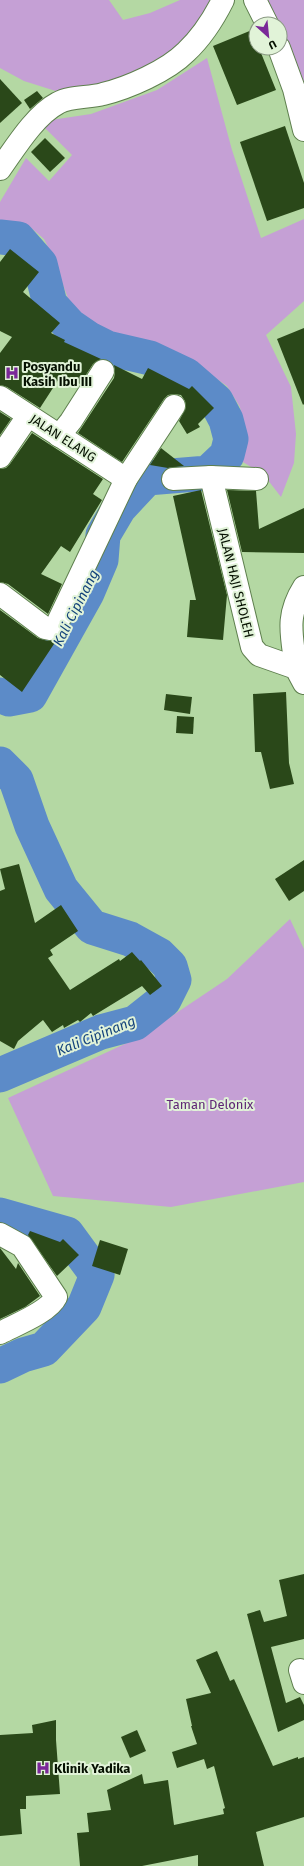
<svg xmlns="http://www.w3.org/2000/svg" width="304" height="1866" font-family="'Fira Sans',sans-serif">
<style>
.green{fill:#c5a0d5}
.lines{fill:none;stroke-linecap:round;stroke-linejoin:round}
.river{stroke:#5c8bc8;stroke-width:35}
.building{fill:#2a4819}
.street-casing{stroke:#5e7f4e;stroke-width:24}
.street{stroke:#fff;stroke-width:22}
.labels{text-anchor:middle;dominant-baseline:central;stroke-width:4;stroke-linejoin:round;paint-order:stroke}
.poi-label{font-size:13px;font-weight:bold;fill:#051001;stroke:#e1f3d8;text-anchor:start}
.street-label{font-size:13px;fill:#051001;stroke:#e1f3d8}
.park-label{font-size:13px;fill:#5f2675;stroke:#e1f3d8}
.water-label{font-size:14px;font-style:italic;fill:#13427b;stroke:#e1f3d8}
</style>
<rect width="100%" height="100%" fill="#b4d8a3"/>
<g class="green">
<path d="M 0,0 L 109,0 L 123,20 L 150,13 L 180,0 L 218,0 L 184,47 L 139,78 L 62,93 L 24,81 L 0,68 Z"/>
<path d="M 256,0 L 304,0 L 304,98 L 280,48 L 280,24 L 268,24 Z"/>
<path d="M 207,58 L 232,150 L 261,238 L 304,219 L 304,301 L 266,335 L 291,387 L 296,434 L 294,463 L 281,497 L 264,475 L 238,459 L 245,440 L 240,407 L 227,386 L 192,362 L 127,340 L 112,337 L 75,314 L 69,301 L 52,255 L 44,239 L 29,226 L 0,226 L 0,202 L 26,158 L 49,181 L 72,155 L 43,126 L 51,120 L 91,114 L 157,90 Z"/>
<path d="M 290,919 L 304,949 L 304,1182 L 171,1207 L 53,1196 L 8,1098 L 142,1036 L 227,979 Z"/>
</g>
<g class="lines">
<g class="river">
<path d="M 0,237 L 18,239 L 40,264 L 50,304 L 70,326 L 89,339 L 107,348 L 150,358 L 186,375 L 216,401 L 226,420 L 231,439 L 227,455 L 208,473 L 147,478 L 119,508 L 103,535 L 101,560 L 87,593 L 30,695 L 9,699 L 0,695"/>
<path d="M 0,764 L 16,780 L 32,826 L 61,889 L 92,927 L 130,939 L 159,955 L 170,966 L 174,980 L 164,1000 L 135,1023 L 101,1032 L 0,1075"/>
<path d="M 0,1215 L 67,1234 L 97,1275 L 84,1307 L 44,1349 L 23,1355 L 0,1366"/>
</g>
</g>
<g class="building">
<path d="M 252,30 L 256,41 L 256,48 L 259,48 L 276,90 L 237,105 L 213,46 Z"/>
<path d="M 0,79 L 22,103 L 0,123 Z"/>
<path d="M 37,91 L 43,98 L 30,109 L 24,100 Z"/>
<path d="M 285,126 L 304,183 L 304,208 L 267,221 L 240,142 Z"/>
<path d="M 45,138 L 65,158 L 50,172 L 31,152 Z"/>
<path d="M 10,249 L 39,272 L 23,292 L 60,323 L 51,333 L 65,340 L 64,342 L 101,359 L 93,364 L 80,384 L 62,374 L 40,408 L 7,387 L 0,385 L 0,353 L 12,337 L 0,331 L 0,262 Z"/>
<path d="M 304,328 L 304,404 L 303,405 L 277,339 Z"/>
<path d="M 114,365 L 142,379 L 148,368 L 189,389 L 192,386 L 214,408 L 198,424 L 200,427 L 187,434 L 179,421 L 186,407 L 185,401 L 181,395 L 174,394 L 168,395 L 164,399 L 122,462 L 78,433 L 114,378 L 115,372 Z"/>
<path d="M 0,412 L 11,419 L 0,435 Z"/>
<path d="M 32,433 L 103,479 L 93,494 L 102,500 L 70,552 L 61,546 L 41,574 L 62,584 L 48,614 L 8,584 L 0,582 L 0,469 L 6,468 L 10,464 Z"/>
<path d="M 161,448 L 184,466 L 168,468 L 150,465 Z"/>
<path d="M 201,490 L 227,595 L 223,640 L 187,637 L 190,600 L 196,600 L 173,496 Z"/>
<path d="M 227,490 L 256,491 L 259,529 L 304,508 L 304,553 L 242,552 Z"/>
<path d="M 0,610 L 38,638 L 48,641 L 56,641 L 22,692 L 0,675 Z"/>
<path d="M 286,692 L 289,763 L 294,784 L 270,789 L 261,752 L 255,752 L 253,694 Z"/>
<path d="M 166,694 L 192,697 L 190,714 L 164,710 Z"/>
<path d="M 177,716 L 194,717 L 193,734 L 176,733 Z"/>
<path d="M 304,860 L 304,891 L 289,901 L 275,879 Z"/>
<path d="M 19,864 L 35,923 L 61,905 L 78,931 L 50,950 L 53,955 L 48,958 L 70,990 L 119,959 L 120,961 L 132,952 L 140,961 L 141,960 L 162,986 L 150,995 L 142,986 L 93,1016 L 91,1013 L 80,1022 L 78,1020 L 64,1028 L 63,1025 L 52,1032 L 43,1020 L 18,1041 L 14,1049 L 0,1041 L 0,891 L 5,889 L 0,869 Z"/>
<path d="M 30,1231 L 60,1242 L 63,1239 L 79,1255 L 57,1276 L 28,1235 Z"/>
<path d="M 100,1240 L 128,1249 L 120,1275 L 92,1266 Z"/>
<path d="M 0,1248 L 16,1269 L 18,1263 L 40,1296 L 25,1307 L 0,1319 Z"/>
<path d="M 304,1574 L 304,1639 L 271,1647 L 286,1703 L 300,1697 L 304,1705 L 304,1720 L 278,1732 L 247,1614 L 260,1610 L 264,1622 L 287,1616 L 279,1580 Z"/>
<path d="M 217,1651 L 230,1681 L 234,1679 L 273,1766 L 298,1757 L 298,1759 L 304,1757 L 304,1817 L 256,1832 L 264,1866 L 198,1866 L 198,1855 L 142,1866 L 80,1866 L 77,1833 L 89,1832 L 87,1813 L 111,1810 L 107,1790 L 142,1774 L 144,1784 L 168,1780 L 174,1825 L 224,1814 L 223,1809 L 225,1808 L 214,1766 L 207,1769 L 204,1759 L 177,1768 L 172,1752 L 197,1744 L 191,1726 L 192,1726 L 186,1699 L 211,1693 L 196,1660 Z"/>
<path d="M 56,1720 L 56,1740 L 60,1794 L 26,1796 L 26,1809 L 20,1809 L 22,1834 L 0,1836 L 0,1735 L 33,1733 L 32,1725 Z"/>
<path d="M 137,1730 L 146,1751 L 130,1758 L 121,1737 Z"/>
</g>
<g class="lines">
<defs>
<g id="street">
<path d="M 255,0 L 267,24"/>
<path d="M 279,48 L 294,89 L 304,130"/>
<path d="M 0,169 C 15,148 35,115 58,103 C 70,96 89,98 103,94 C 128,88 167,71 186,52 C 201,38 214,18 223,0"/>
<path d="M 0,397 L 126,479"/>
<path d="M 59,436 L 71,421 L 103,371"/>
<path d="M 0,457 L 28,416"/>
<path d="M 211,477 L 252,647 L 259,655 L 296,668 L 304,683"/>
<path d="M 173,479 L 211,477 L 257,479"/>
<path d="M 0,594 L 45,628 L 50,629 L 56,626 L 126,479 L 174,406"/>
<path d="M 296,668 C 292,635 285,617 304,587"/>
<path d="M 0,1234 L 22,1246 L 56,1297 C 49,1312 15,1325 0,1333"/>
<path d="M 300,1670 L 304,1683"/>
</g>
</defs>
<use href="#street" class="street-casing"/>
<use href="#street" class="street"/>
</g>
<defs>
<symbol id="hospital-bare" viewBox="-9 -9 18 18"><path d="M-5-5h3v3.5h4V-5h3V5h-3V1.5h-4V5h-3Z" fill="#7a2898" stroke="#e1f3d8" stroke-width="2.5" paint-order="stroke"/></symbol>
</defs>
<g fill-rule="evenodd">
<use href="#hospital-bare" x="2" y="363" width="20" height="20"/>
<use href="#hospital-bare" x="33" y="1758" width="20" height="20"/>
</g>
<g class="labels">
<g class="poi-label">
<text x="23" y="366">Posyandu<tspan x="23" dy="15">Kasih Ibu III</tspan></text>
<text x="54" y="1768">Klinik Yadika</text>
</g>
<g class="street-label">
<text transform="translate(63 438) rotate(33)">JALAN ELANG</text>
<text transform="translate(236 583) rotate(76)">JALAN HAJI SHOLEH</text>
</g>
<g class="park-label">
<text x="210" y="1104">Taman Delonix</text>
</g>
<g class="water-label">
<text transform="translate(76 608) rotate(-63)">Kali Cipinang</text>
<text transform="translate(96 1036) rotate(-22)">Kali Cipinang</text>
</g>
</g>
<g transform="translate(268 36) rotate(153)"><circle r="19" fill="#e1f3d8" stroke="#899882"/>
<path d="M0-3L7 15L0 10L-7 15Z" fill="#7a2898"/>
<text y="-6" font-size="11" font-weight="bold" text-anchor="middle" fill="#051001">U</text>
</g>
</svg>
